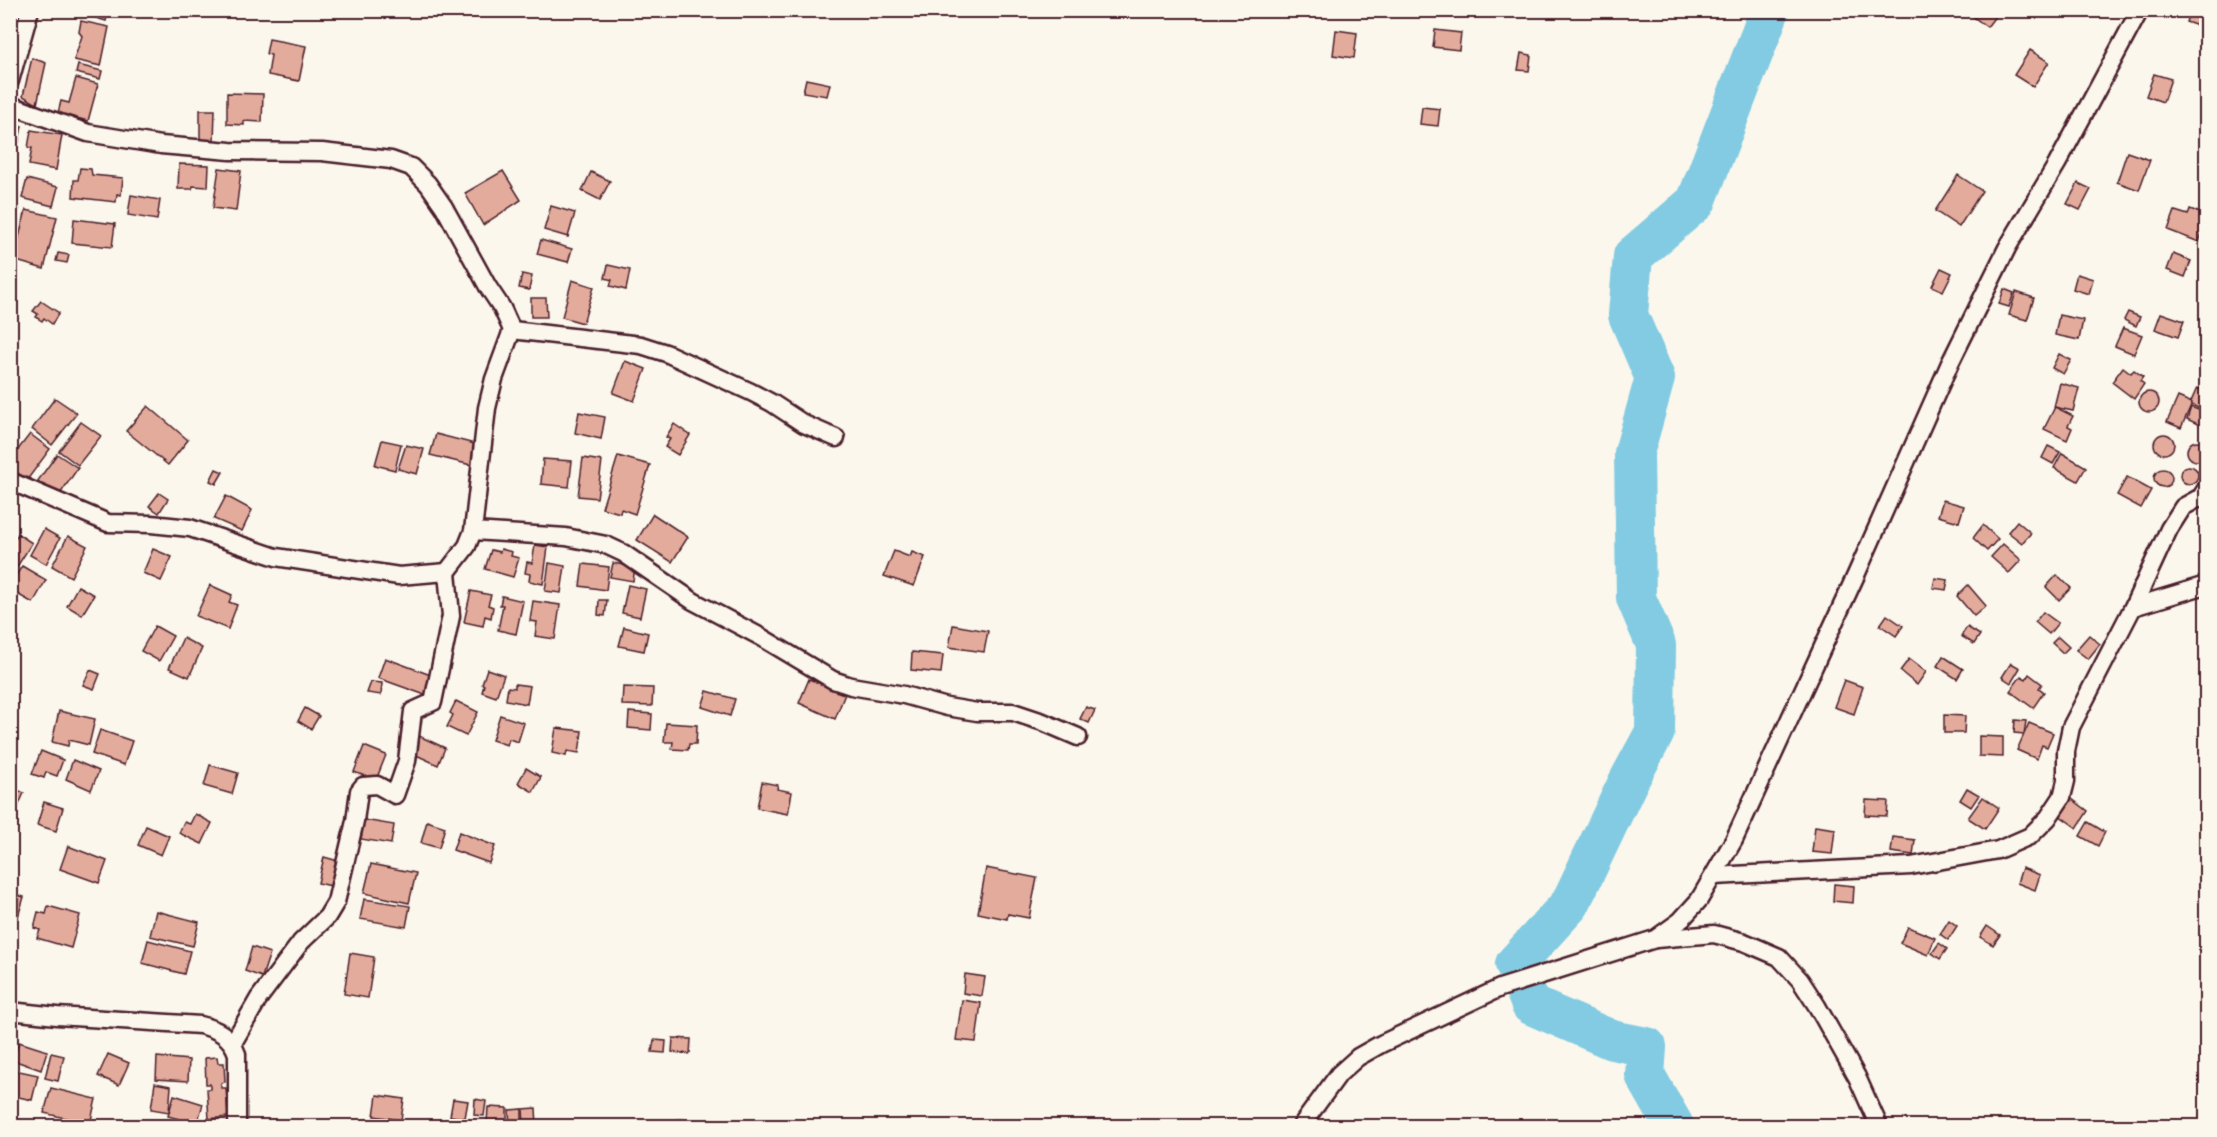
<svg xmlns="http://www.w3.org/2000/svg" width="2217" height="1137" font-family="Itim,sans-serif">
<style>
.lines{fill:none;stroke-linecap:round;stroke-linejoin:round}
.river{stroke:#82cbe2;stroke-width:40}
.building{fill:#e3ab9b;stroke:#4a1f2b;stroke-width:1.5}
.street-casing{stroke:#4a1f2b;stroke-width:21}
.street{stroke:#fbf7ec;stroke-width:16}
</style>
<rect width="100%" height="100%" fill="#fbf7ec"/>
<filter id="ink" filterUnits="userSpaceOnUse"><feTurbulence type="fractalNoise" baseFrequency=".0167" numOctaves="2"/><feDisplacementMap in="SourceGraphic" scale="12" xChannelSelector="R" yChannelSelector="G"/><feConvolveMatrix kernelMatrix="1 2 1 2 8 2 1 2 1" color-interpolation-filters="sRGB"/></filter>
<g filter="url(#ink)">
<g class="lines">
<path class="river" d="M 1674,1126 L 1645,1075 L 1647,1047 L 1612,1040 L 1531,1005 L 1515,964 L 1570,904 L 1628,782 L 1655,732 L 1656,645 L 1636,598 L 1634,453 L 1655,378 L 1628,315 L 1633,256 L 1696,202 L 1770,10"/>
</g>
<g class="building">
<path d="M 78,10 L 109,10 L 106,21 L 77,12 Z"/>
<path d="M 1975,10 L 2000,10 L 1987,27 L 1971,15 Z"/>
<path d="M 2190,10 L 2206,10 L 2204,28 L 2186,22 Z"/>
<path d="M 81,21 L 109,27 L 101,66 L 74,60 L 82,36 L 79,32 Z"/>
<path d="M 1336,30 L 1357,33 L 1354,58 L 1333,55 Z"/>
<path d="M 1435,30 L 1461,33 L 1459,50 L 1433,47 Z"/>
<path d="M 269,39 L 306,46 L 299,81 L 268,75 L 271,55 L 266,54 Z"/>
<path d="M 2030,50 L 2049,62 L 2033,87 L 2014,75 Z"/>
<path d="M 1521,53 L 1531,55 L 1529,71 L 1518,70 Z"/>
<path d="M 32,58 L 46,63 L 37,104 L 23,96 Z"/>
<path d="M 78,65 L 102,71 L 100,79 L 76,73 Z"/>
<path d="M 2154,74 L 2171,79 L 2163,102 L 2146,96 Z"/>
<path d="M 76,78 L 98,84 L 88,121 L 58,113 L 61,101 L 69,103 Z"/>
<path d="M 806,79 L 830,84 L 827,96 L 803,92 Z"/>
<path d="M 227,93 L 263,94 L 262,122 L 244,121 L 244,125 L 227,124 Z"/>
<path d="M 1422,107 L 1440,109 L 1438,126 L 1420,124 Z"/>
<path d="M 200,110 L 215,110 L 214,142 L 200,141 Z"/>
<path d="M 10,124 L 22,126 L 18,145 L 10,143 Z"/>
<path d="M 31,130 L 62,135 L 56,170 L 29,165 L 32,148 L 28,148 Z"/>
<path d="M 2127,152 L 2150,160 L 2139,190 L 2117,182 Z"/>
<path d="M 179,164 L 209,165 L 208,187 L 193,186 L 192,189 L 178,189 Z"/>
<path d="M 80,168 L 91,169 L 92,175 L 123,178 L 121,195 L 117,194 L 116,202 L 73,197 L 74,180 L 78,180 Z"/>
<path d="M 219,168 L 241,171 L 236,211 L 213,208 Z"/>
<path d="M 503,171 L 521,200 L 483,225 L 465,193 Z"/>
<path d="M 591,172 L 610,181 L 600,200 L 582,191 Z"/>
<path d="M 1958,175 L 1982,191 L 1959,227 L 1935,211 Z"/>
<path d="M 27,179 L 58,187 L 53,206 L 22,198 Z"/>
<path d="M 2078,183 L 2091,189 L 2080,210 L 2067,204 Z"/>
<path d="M 131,195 L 160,200 L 157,220 L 128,215 Z"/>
<path d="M 10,206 L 19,209 L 10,231 Z"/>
<path d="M 551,206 L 575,213 L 568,237 L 544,230 Z"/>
<path d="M 2190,209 L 2206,215 L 2206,222 L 2199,242 L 2168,230 L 2175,211 L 2188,215 Z"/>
<path d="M 26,210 L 57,217 L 44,269 L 13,260 Z"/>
<path d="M 74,219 L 115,224 L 112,247 L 72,243 Z"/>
<path d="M 541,240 L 572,249 L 568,262 L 537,254 Z"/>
<path d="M 58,253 L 69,255 L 67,263 L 56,261 Z"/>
<path d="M 2173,254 L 2191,261 L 2185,277 L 2167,270 Z"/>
<path d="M 608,265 L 630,270 L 626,290 L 610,286 L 612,280 L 605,278 Z"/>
<path d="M 1941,268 L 1952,273 L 1943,291 L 1932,286 Z"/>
<path d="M 522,274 L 532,276 L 529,290 L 519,288 Z"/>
<path d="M 2077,274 L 2093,279 L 2089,294 L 2073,289 Z"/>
<path d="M 572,280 L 594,287 L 583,323 L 562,317 Z"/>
<path d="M 2004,289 L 2014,293 L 2009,307 L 1999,304 Z"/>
<path d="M 2016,292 L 2034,298 L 2027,320 L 2009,315 Z"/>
<path d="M 531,298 L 546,298 L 547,317 L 531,317 Z"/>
<path d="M 41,301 L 59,313 L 52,324 L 44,318 L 42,321 L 36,317 L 38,314 L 33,311 Z"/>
<path d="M 2128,312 L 2140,317 L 2136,326 L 2124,320 Z"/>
<path d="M 2161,313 L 2184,321 L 2178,337 L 2155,329 Z"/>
<path d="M 2059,315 L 2083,320 L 2079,340 L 2055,335 Z"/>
<path d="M 2123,328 L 2142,335 L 2134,354 L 2115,346 Z"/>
<path d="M 2059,354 L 2071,360 L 2063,374 L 2052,368 Z"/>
<path d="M 625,361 L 646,369 L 634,401 L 613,393 Z"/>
<path d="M 2123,367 L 2131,373 L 2134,370 L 2143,377 L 2140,381 L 2144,384 L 2134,399 L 2112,382 Z"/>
<path d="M 2060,383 L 2079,388 L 2073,411 L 2054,407 Z"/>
<path d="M 2197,388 L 2206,392 L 2206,412 L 2190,404 Z"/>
<circle cx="2149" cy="402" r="10"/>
<path d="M 2178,397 L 2192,403 L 2181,428 L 2167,422 Z"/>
<path d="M 55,398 L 77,413 L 52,445 L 32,429 Z"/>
<path d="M 148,406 L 188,440 L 168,465 L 126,431 Z"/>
<path d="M 2055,407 L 2073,416 L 2068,426 L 2072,428 L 2067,440 L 2044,429 Z"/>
<path d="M 2191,407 L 2206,413 L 2204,427 L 2187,419 Z"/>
<path d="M 579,412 L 605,417 L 601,439 L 575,433 Z"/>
<path d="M 81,422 L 101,436 L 78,465 L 59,451 Z"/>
<path d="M 674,424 L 690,435 L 678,455 L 665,447 L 670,439 L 666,437 Z"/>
<circle cx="2164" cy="444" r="10"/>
<path d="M 30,434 L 50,449 L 27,480 L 10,467 L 10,460 Z"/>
<path d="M 436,434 L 475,444 L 471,465 L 430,455 Z"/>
<path d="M 382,440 L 401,444 L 395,470 L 375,465 Z"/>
<circle cx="2197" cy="451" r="10"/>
<path d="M 406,445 L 424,449 L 417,474 L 398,469 Z"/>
<path d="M 2048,446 L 2060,452 L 2053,464 L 2042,458 Z"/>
<path d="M 2062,453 L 2086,467 L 2078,481 L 2054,468 Z"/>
<path d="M 57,454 L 78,468 L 58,497 L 37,482 Z"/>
<path d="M 618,456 L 650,465 L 635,514 L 621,509 L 620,513 L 602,508 Z"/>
<path d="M 583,458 L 602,461 L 597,498 L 578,496 Z"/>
<path d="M 543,459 L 572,461 L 569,487 L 541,484 Z"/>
<circle cx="2189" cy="475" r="9"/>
<circle cx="2163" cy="478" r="9"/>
<path d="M 216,469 L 223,472 L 216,484 L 210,481 Z"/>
<path d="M 2127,477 L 2151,490 L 2141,508 L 2117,495 Z"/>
<path d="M 159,493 L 168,499 L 159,513 L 149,506 Z"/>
<path d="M 226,496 L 252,510 L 242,531 L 214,519 Z"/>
<path d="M 1943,500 L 1964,506 L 1959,522 L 1938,516 Z"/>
<path d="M 653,514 L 688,537 L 672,562 L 637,540 Z"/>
<path d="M 2017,521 L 2031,533 L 2022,543 L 2008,532 Z"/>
<path d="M 1983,525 L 1998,539 L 1987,551 L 1973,538 Z"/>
<path d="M 44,529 L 60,538 L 46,564 L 30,555 Z"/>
<path d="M 18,534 L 32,543 L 11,576 L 10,541 L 13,542 Z"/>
<path d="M 68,536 L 87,546 L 71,577 L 52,566 Z"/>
<path d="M 2003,544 L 2021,560 L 2009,573 L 1991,557 Z"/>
<path d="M 535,545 L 548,547 L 543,584 L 529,581 L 530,574 L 525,573 L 527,562 L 532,563 Z"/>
<path d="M 153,549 L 172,557 L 161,581 L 143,573 Z"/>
<path d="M 501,549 L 512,552 L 511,556 L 519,558 L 513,577 L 485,569 L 491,550 L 500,552 Z"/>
<path d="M 894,551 L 910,557 L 912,552 L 925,557 L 914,586 L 884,576 Z"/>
<path d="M 549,563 L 565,566 L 561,593 L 545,591 Z"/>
<path d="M 613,563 L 635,567 L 633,581 L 610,577 Z"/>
<path d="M 583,564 L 609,567 L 606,590 L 580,586 Z"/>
<path d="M 22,566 L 46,580 L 33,603 L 10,590 L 10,585 Z"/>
<path d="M 2057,575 L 2071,588 L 2059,600 L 2046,587 Z"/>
<path d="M 1935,578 L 1948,580 L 1946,590 L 1933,588 Z"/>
<path d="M 210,585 L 232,595 L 229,602 L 237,605 L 228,629 L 196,616 Z"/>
<path d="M 628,585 L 646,589 L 640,617 L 622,613 Z"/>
<path d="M 1968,585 L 1986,606 L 1974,616 L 1957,596 Z"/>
<path d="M 78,586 L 94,595 L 82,615 L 67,606 Z"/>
<path d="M 471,591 L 491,595 L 488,605 L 493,607 L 491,618 L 485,616 L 483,626 L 464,622 Z"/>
<path d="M 502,596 L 523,601 L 516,634 L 498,630 L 503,605 L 500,605 Z"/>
<path d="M 599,600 L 607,600 L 605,616 L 598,615 Z"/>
<path d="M 533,601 L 560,605 L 555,639 L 535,636 L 537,622 L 530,621 Z"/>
<path d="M 2043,612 L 2058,623 L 2049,634 L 2035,622 Z"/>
<path d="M 1887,615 L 1903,626 L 1896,636 L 1880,625 Z"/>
<path d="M 953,625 L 988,631 L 984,652 L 949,647 Z"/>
<path d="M 155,626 L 173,636 L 159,661 L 141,651 Z"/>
<path d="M 624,627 L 648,633 L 644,651 L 619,646 Z"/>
<path d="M 1967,627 L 1980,635 L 1974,644 L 1961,636 Z"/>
<path d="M 2089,635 L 2100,644 L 2088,659 L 2076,650 Z"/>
<path d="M 2058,637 L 2069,647 L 2063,653 L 2052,643 Z"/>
<path d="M 183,638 L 202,648 L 189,677 L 169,668 Z"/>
<path d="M 912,652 L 943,655 L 941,673 L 911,670 Z"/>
<path d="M 1943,656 L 1963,669 L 1957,679 L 1937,666 Z"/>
<path d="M 385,658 L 436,677 L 428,696 L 378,678 Z"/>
<path d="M 1909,659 L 1926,672 L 1917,685 L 1900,671 Z"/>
<path d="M 2011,663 L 2020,668 L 2011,683 L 2002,677 Z"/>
<path d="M 487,669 L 504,675 L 496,697 L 482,692 L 484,685 L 482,684 Z"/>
<path d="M 90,670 L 100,674 L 94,689 L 83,685 Z"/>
<path d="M 2029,674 L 2042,684 L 2039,688 L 2044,692 L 2033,708 L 2010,691 L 2021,676 L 2026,679 Z"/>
<path d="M 809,679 L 845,694 L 835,719 L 799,703 Z"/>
<path d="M 1844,680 L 1863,687 L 1854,714 L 1834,707 Z"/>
<path d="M 371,682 L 382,683 L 381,695 L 367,693 Z"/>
<path d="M 515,684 L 530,686 L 527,704 L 506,700 L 508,687 L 515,688 Z"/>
<path d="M 623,687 L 653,688 L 652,706 L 622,705 Z"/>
<path d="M 707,691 L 735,699 L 730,716 L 702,707 Z"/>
<path d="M 456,701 L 478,712 L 466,736 L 447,727 L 453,715 L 450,713 Z"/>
<path d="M 1086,707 L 1095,710 L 1089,723 L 1080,719 Z"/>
<path d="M 305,708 L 319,716 L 311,729 L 298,721 Z"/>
<path d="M 59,711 L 95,719 L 89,745 L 69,740 L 68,746 L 52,742 Z"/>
<path d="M 629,712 L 652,714 L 651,730 L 628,728 Z"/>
<path d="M 500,715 L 524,723 L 518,742 L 509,739 L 507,745 L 492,740 Z"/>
<path d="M 1944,715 L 1965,716 L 1964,733 L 1944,733 Z"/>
<path d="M 2015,720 L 2026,721 L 2024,734 L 2014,733 Z"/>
<path d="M 666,723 L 697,725 L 696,744 L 689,744 L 688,750 L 672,749 L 673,742 L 664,742 Z"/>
<path d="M 2029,723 L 2053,733 L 2047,747 L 2042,745 L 2037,759 L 2017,750 Z"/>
<path d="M 556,728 L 582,731 L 579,753 L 567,751 L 566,756 L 552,753 Z"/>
<path d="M 100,730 L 132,741 L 124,765 L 92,754 Z"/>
<path d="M 417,735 L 445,748 L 438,765 L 414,754 Z"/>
<path d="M 1979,736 L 2003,737 L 2003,757 L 1979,756 Z"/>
<path d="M 364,746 L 386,755 L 376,780 L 354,772 Z"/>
<path d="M 41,751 L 63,760 L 57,776 L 46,772 L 44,778 L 32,774 Z"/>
<path d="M 73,760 L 99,771 L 91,790 L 66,779 Z"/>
<path d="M 210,765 L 238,773 L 232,794 L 204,786 Z"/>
<path d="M 526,768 L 541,777 L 533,792 L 518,783 Z"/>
<path d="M 762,782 L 778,785 L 777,789 L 792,792 L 788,814 L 757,808 Z"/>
<path d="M 10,787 L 24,793 L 13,818 L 10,817 Z"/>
<path d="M 1967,788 L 1979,795 L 1971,807 L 1960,800 Z"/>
<path d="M 2068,796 L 2088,811 L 2077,828 L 2056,813 Z"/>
<path d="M 1983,797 L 1999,808 L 1985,829 L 1968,818 Z"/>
<path d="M 1866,800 L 1888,801 L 1887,816 L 1865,815 Z"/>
<path d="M 44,802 L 63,808 L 56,831 L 37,825 Z"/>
<path d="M 195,814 L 212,823 L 202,844 L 179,833 L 184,822 L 190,824 Z"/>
<path d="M 364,820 L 394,825 L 391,844 L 361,839 Z"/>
<path d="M 427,821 L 445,827 L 439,848 L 421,843 Z"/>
<path d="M 2088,822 L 2105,832 L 2098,846 L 2080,836 Z"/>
<path d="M 146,826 L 169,836 L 161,855 L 138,845 Z"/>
<path d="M 1815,826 L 1835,829 L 1832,854 L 1812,852 Z"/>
<path d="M 459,832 L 495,846 L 489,863 L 453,850 Z"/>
<path d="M 1893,837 L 1915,840 L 1913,855 L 1891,852 Z"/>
<path d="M 68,846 L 107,861 L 99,883 L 60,869 Z"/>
<path d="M 324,857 L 342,862 L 336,887 L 318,883 Z"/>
<path d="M 371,864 L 416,873 L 409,903 L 364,893 Z"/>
<path d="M 986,868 L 1037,878 L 1029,918 L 1008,914 L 1007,919 L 978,913 Z"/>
<path d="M 2022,868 L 2040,875 L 2035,890 L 2017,883 Z"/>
<path d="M 1834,884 L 1854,886 L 1853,903 L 1833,901 Z"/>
<path d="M 10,893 L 24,897 L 13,933 L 10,932 Z"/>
<path d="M 364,899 L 410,906 L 406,927 L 360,919 Z"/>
<path d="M 48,906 L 80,915 L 71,948 L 37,938 L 40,930 L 34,928 L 38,912 L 46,914 Z"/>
<path d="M 156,911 L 199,922 L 193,946 L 150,936 Z"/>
<path d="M 1949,920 L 1957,926 L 1948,940 L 1940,934 Z"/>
<path d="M 1987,926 L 2000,935 L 1993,945 L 1980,937 Z"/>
<path d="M 1908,927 L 1935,938 L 1928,955 L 1900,943 Z"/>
<path d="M 148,940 L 190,951 L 184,974 L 142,963 Z"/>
<path d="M 1939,943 L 1947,949 L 1940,959 L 1932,953 Z"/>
<path d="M 252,947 L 270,953 L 262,977 L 245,971 Z"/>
<path d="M 350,953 L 374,957 L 368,998 L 344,994 Z"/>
<path d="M 965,974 L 985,977 L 982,996 L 963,993 Z"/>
<path d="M 962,1000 L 981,1003 L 976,1042 L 956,1040 Z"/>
<path d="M 673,1038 L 691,1039 L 690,1054 L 672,1052 Z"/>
<path d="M 654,1040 L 666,1041 L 665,1053 L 652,1052 Z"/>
<path d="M 19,1042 L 47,1051 L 41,1070 L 13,1060 Z"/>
<path d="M 51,1053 L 64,1056 L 58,1081 L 45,1078 Z"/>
<path d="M 108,1054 L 129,1063 L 119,1085 L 98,1076 Z"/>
<path d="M 157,1057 L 189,1060 L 188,1081 L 156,1079 Z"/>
<path d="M 217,1057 L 218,1063 L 224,1063 L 225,1082 L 221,1083 L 221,1088 L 226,1088 L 228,1117 L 209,1119 L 207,1089 L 210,1089 L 210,1084 L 206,1084 L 205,1058 Z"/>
<path d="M 10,1069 L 38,1075 L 32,1100 L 10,1095 Z"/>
<path d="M 155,1083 L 171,1086 L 169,1112 L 151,1109 Z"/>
<path d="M 51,1088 L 96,1099 L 90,1124 L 44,1113 Z"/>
<path d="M 174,1095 L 203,1104 L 197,1124 L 168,1116 Z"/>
<path d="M 377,1095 L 404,1099 L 401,1120 L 374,1116 Z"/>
<path d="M 453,1099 L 468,1101 L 465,1118 L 450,1116 Z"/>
<path d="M 475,1099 L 486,1101 L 484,1116 L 474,1115 Z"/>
<path d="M 488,1107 L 507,1108 L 507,1124 L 487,1123 Z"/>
<path d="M 536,1108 L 537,1126 L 524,1126 L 523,1109 Z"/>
<path d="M 522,1109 L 522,1126 L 510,1126 L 509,1110 Z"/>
<path d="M 450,1118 L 466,1122 L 465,1126 L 448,1126 Z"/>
<path d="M 682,1119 L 683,1126 L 649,1126 L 649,1122 Z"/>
</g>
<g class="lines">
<defs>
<g id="street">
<path d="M 10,81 L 30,10"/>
<path d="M 10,105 L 88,133 L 161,145 L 230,151 L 322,152 L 391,160 L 411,167 L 428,184 L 444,207 L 488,287 L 502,308 L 512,330 L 494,379 L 487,408 L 473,531 L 467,546 L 447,572 L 451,616 L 433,702 L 413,711 L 407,761 L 395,795 L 377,785 L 363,786 L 359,791 L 355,821 L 336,902 L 327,917 L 301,942 L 259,998 L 233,1043"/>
<path d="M 512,330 L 641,345 L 666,353 L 751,392 L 772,403 L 804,424 L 836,438"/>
<path d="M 10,481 L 108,523 L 151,524 L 190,528 L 276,557 L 399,576 L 447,572"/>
<path d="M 473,531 L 566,537 L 606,545 L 623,553 L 693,601 L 761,637 L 833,680 L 851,686 L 904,695 L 947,707 L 977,712 L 1013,712 L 1043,722 L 1078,737"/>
<path d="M 2133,607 L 2206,585"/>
<path d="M 1714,876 L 1911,866 L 1998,850 L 2030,836 L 2048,818 L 2062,797 L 2066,781 L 2066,751 L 2071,727 L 2133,607 L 2169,529 L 2183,507 L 2201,497 L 2206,489"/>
<path d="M 1656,939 L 1714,934 L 1744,942 L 1779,957 L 1800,980 L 1817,1006 L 1857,1077 L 1879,1126"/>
<path d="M 10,1011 L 57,1016 L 200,1025 C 217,1029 231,1036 237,1054 L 237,1126"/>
<path d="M 1301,1126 L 1339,1074 L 1358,1057 L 1381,1044 L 1500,988 L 1655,939 L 1680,921 L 1699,900 L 1734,840 L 1856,575 L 1950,363 L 2007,248 L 2057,164 L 2140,10"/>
</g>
</defs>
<use href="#street" class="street-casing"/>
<use href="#street" class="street"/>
</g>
</g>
<rect width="2217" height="1137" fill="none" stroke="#fbf7ec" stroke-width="36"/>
<rect x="18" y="18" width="2181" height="1101" fill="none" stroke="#4a1f2b" stroke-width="2" filter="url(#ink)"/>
</svg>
